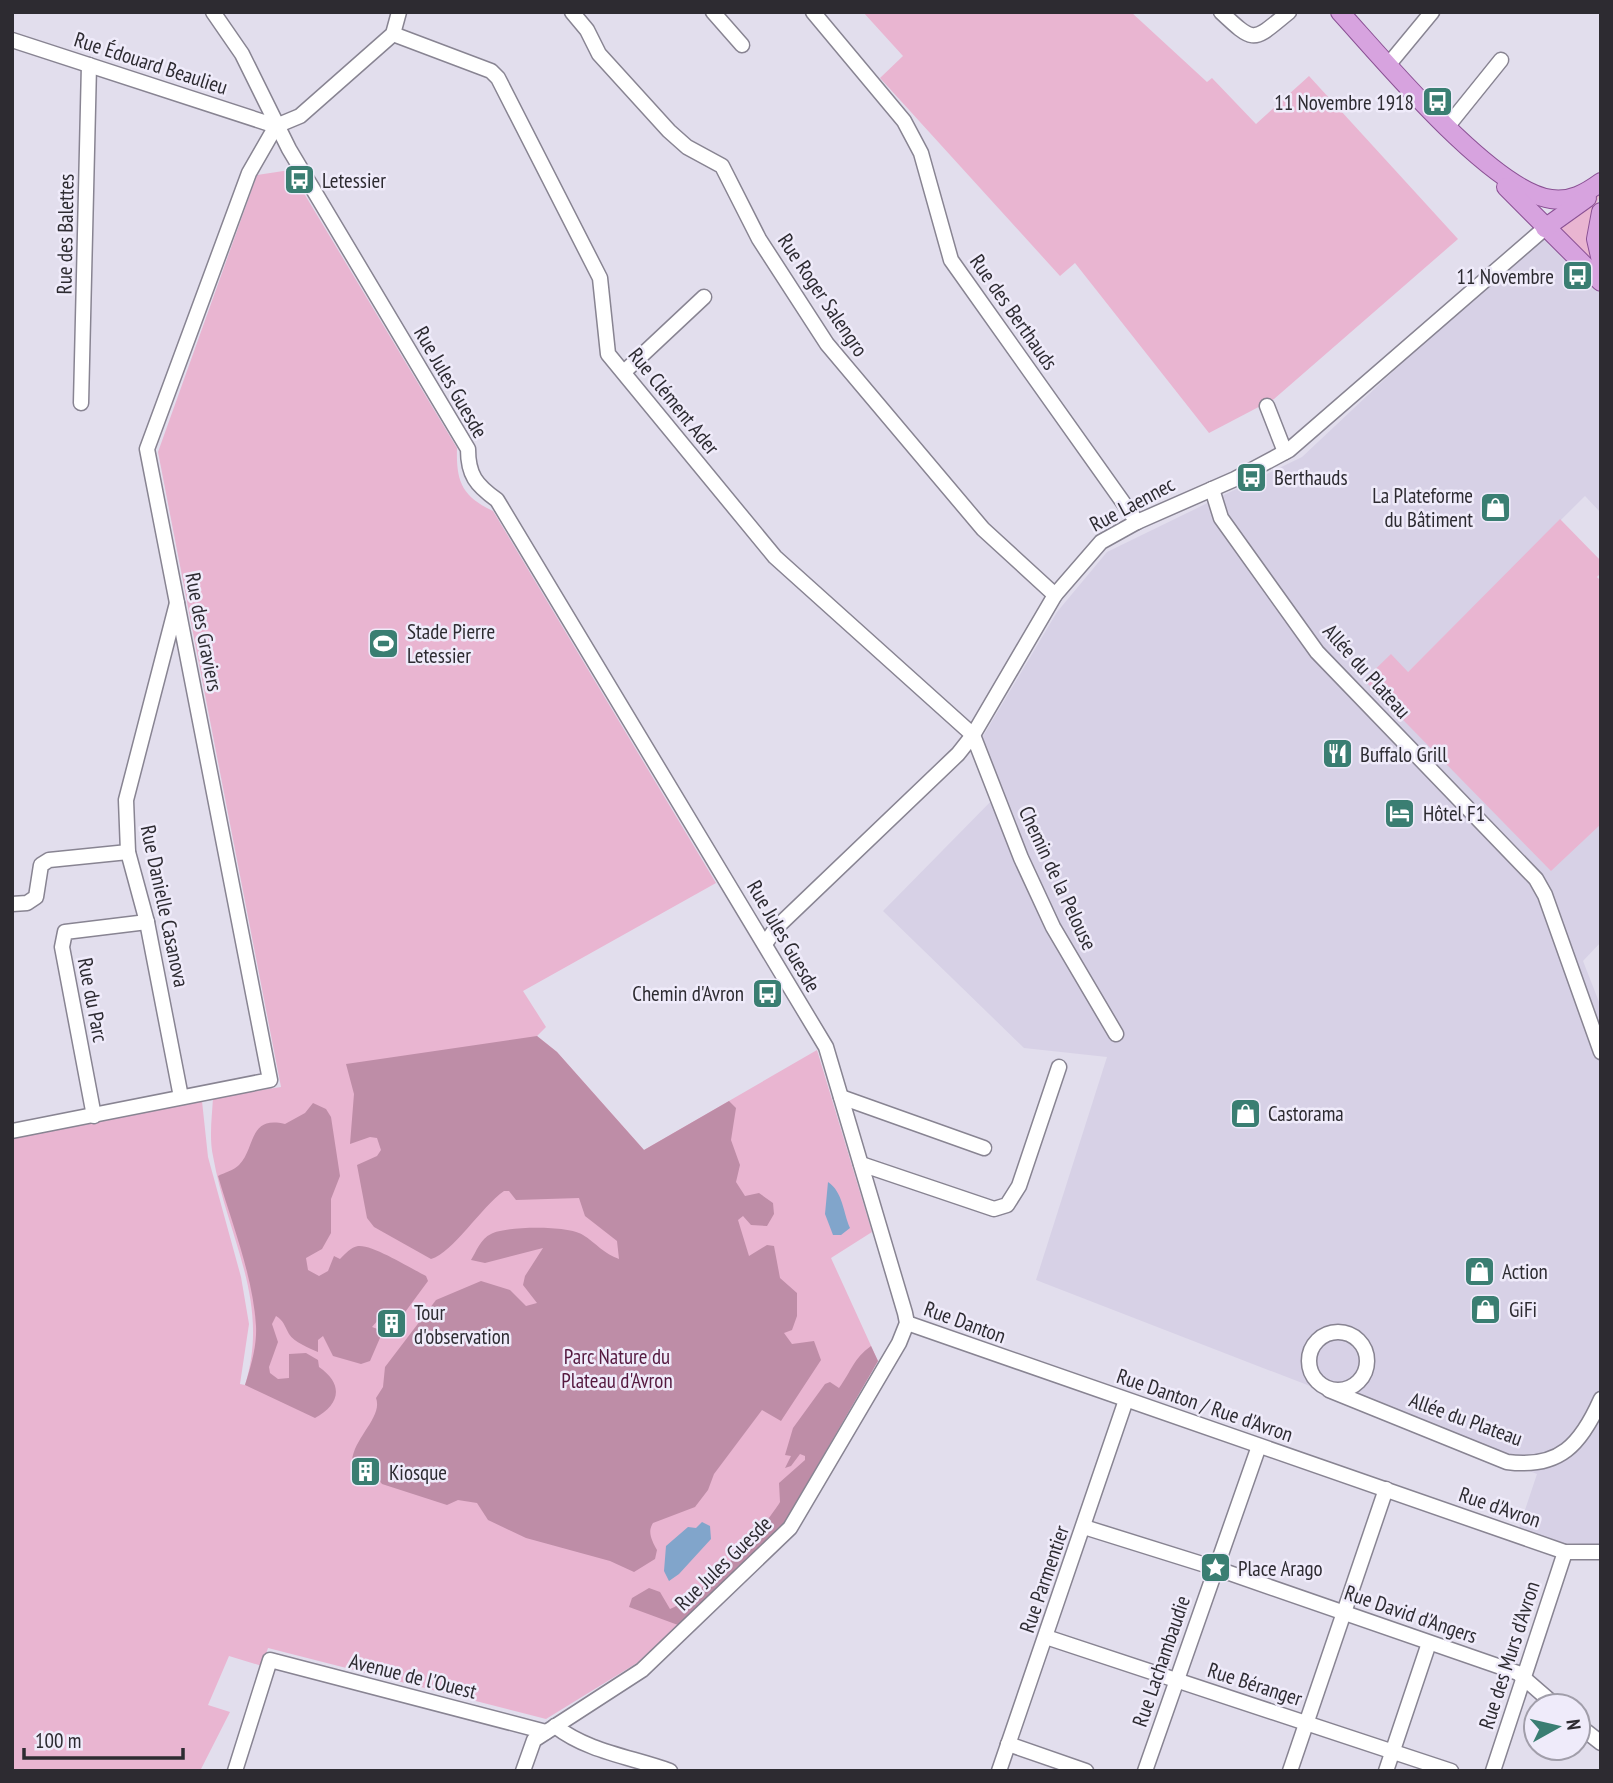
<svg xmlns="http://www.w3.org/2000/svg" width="1613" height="1783" font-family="'PT Sans Narrow',sans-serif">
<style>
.built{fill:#d7d1e6}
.green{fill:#e9b5d1}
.forest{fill:#be8da7}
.water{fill:#81a5cb}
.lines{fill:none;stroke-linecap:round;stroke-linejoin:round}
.minor-casing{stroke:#888492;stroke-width:17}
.major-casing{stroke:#8a5194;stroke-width:20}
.minor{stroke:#fff;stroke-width:14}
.major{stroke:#d7a3df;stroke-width:18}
.labels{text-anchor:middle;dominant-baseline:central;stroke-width:5;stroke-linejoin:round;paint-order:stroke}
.street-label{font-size:21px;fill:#2d2b31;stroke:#efebfa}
.poi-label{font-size:21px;fill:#2d2b31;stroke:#efebfa;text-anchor:start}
.park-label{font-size:21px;fill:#55193f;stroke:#efebfa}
</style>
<rect width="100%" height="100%" fill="#e2deed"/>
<path class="built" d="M 1601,176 L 1601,513 L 1585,496 L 1408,672 L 1601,816 L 1601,942 L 1583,961 L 1601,1007 L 1601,1545 L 1564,1543 L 1519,1528 L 1537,1474 L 1036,1280 L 1107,1057 L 1024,1048 L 883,911 L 1001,791 L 982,738 L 1057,612 L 1107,552 L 1302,457 Z"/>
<g class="green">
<path d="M 863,12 L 1131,12 L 1207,82 L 1212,78 L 1256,124 L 1309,76 L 1458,239 L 1274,399 L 1209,433 L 1075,263 L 1060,276 L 880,78 L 903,56 Z"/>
<path d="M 290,170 L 457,448 C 456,482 462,496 493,511 L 716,883 L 523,991 L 546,1027 L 537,1036 L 557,1052 L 644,1150 L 817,1050 L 872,1232 L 831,1258 L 878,1361 L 783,1525 L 637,1663 L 546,1719 L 268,1648 L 262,1666 L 229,1656 L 208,1705 L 230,1712 L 200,1771 L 12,1771 L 12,1140 L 17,1135 L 202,1101 L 208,1157 L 241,1277 L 249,1324 L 240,1384 L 245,1385 C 271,1301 227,1237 213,1156 C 209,1137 212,1117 213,1098 L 281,1087 L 158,452 L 257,175 Z"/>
<path d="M 1600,193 L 1589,229 L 1594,265 L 1552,226 Z"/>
<path d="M 1560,519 L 1601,561 L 1601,573 L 1597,577 L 1601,581 L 1601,824 L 1551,871 L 1364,680 L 1391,654 L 1408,672 Z"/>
</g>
<g class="forest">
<path d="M 537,1036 L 557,1052 L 644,1150 L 729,1101 L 736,1108 L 731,1140 L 740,1165 L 736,1182 L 745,1196 L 759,1193 L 773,1203 L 774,1214 L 767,1226 L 751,1225 L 743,1216 L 738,1220 L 749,1256 L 767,1245 L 774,1246 L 780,1278 L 797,1293 L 797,1316 L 792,1330 L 784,1333 L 792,1344 L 814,1341 L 821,1360 L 781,1421 L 762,1410 L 714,1474 L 708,1490 L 695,1507 L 653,1523 C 647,1532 652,1541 657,1550 L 655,1559 L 634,1572 L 610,1561 L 526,1538 L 488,1520 L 477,1503 L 458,1500 L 447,1505 L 382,1484 L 370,1469 L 352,1461 C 354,1437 383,1417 376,1398 L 383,1387 L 385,1367 L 436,1300 L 481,1281 L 510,1290 L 526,1306 L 537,1303 L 523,1285 L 525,1276 L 543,1248 L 485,1263 L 471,1260 C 476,1252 481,1238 491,1234 C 506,1226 568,1225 583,1235 C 596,1243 604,1254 619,1259 L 617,1241 L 585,1216 L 579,1198 L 516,1200 L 509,1191 L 504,1191 C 481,1207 453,1253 431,1259 L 374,1227 L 367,1218 L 357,1165 L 377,1156 L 381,1150 L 377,1138 L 370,1137 L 350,1144 L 354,1094 L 346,1064 Z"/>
<path d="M 313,1103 L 326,1109 L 331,1117 L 340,1176 L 331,1199 L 331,1233 L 322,1249 L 306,1258 L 308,1270 L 319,1276 L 328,1271 L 334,1256 L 340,1259 C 345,1254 351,1247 358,1246 C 372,1244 412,1269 426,1276 L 428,1281 L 400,1319 L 392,1313 L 384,1313 L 372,1327 L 383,1331 L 370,1361 L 361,1364 L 333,1356 L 323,1336 L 318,1340 L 318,1352 C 309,1348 294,1342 289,1334 C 284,1325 284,1321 276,1316 L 272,1324 L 278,1342 L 269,1367 L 270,1373 L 278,1379 L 289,1378 L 289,1354 L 306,1353 L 318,1360 L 319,1367 C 345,1385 339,1405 315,1418 L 245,1385 C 251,1366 257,1346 256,1326 C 253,1276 232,1224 218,1176 C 224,1173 234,1170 239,1165 C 256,1148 248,1115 285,1124 L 305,1113 Z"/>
<path d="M 871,1346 L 878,1361 L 783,1525 L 678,1625 L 629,1607 L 632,1598 L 649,1588 L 660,1592 L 670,1609 C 699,1598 764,1529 780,1502 L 779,1483 L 805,1460 L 805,1456 L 800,1454 L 791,1466 L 785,1468 L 791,1456 L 785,1455 L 793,1428 L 825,1384 L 830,1382 L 839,1388 C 852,1370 853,1359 871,1346 Z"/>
</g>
<g class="water">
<path d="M 828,1182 C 843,1192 843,1212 850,1228 L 841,1235 L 833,1235 L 825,1214 Z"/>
<path d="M 702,1522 L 710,1526 L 711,1539 L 679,1574 L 669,1581 L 664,1571 L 666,1546 L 688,1527 L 696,1528 Z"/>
</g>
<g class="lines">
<defs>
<g id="minor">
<path d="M 213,12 L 242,54 L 289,149 L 468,449 C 468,475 476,485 497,500 L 826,1047 L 905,1313 L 907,1323 L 899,1343 L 790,1528 L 642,1670 L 534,1740 L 523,1771"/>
<path d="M 572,12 L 587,30 L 599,54 L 669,131 L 687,147 L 722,166 L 759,239 L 827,344 L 983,529 L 1055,595"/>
<path d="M 713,12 L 742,45"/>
<path d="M 813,12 L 904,121 L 921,153 L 951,260 L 1137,522"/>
<path d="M 1221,12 C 1256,45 1253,41 1289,12"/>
<path d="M 393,34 L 491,71 L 498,78 L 600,278 L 608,354 L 775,557 L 973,735 L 1021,858 L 1053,927 L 1116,1034"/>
<path d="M 12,40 L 276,126"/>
<path d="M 1389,64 L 1432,12"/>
<path d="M 276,126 L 300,116 L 393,34 L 399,12"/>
<path d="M 1447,127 L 1501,60"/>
<path d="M 624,372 L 704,297"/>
<path d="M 81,403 L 89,65"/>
<path d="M 1267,406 L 1285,452"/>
<path d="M 1212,489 L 1221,518 L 1317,652 L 1536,879 L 1545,895 L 1601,1052"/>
<path d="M 177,603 L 126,800 L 128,852 L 147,922 L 181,1097"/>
<path d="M 12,904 L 27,903 L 36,897 L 41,865 L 49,860 L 128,852"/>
<path d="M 765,944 L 776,928 L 958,754 L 973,735 L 1055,595 L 1101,542 L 1137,522 L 1235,479 L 1289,450 L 1545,228"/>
<path d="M 841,1097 L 984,1148"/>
<path d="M 94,1116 L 62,947 L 65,932 L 147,922"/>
<path d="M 12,1131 L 270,1080 L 147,449 L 249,173 L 276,126"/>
<path d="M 861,1164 L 994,1209 L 1007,1205 L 1019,1186 L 1059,1067"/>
<path d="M 907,1323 L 1565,1552 L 1601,1552"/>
<circle cx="1338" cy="1361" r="29"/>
<path d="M 1329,1390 L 1507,1462 C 1560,1469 1581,1444 1601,1399"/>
<path d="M 1084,1527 L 1215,1568 L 1518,1673 L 1556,1706"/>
<path d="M 1046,1637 L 1451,1771"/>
<path d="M 1578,1725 L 1601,1743"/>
<path d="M 555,1726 C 588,1752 632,1757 670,1771"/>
<path d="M 1008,1744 L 1086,1771"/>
<path d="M 235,1771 L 270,1660 L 546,1732"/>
<path d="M 999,1771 L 1126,1400"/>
<path d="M 1145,1771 L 1259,1446"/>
<path d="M 1290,1771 L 1386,1489"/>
<path d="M 1386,1771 L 1429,1643"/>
<path d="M 1493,1771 L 1565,1552"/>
</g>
<g id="major">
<path d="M 1340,12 C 1383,59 1492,191 1551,199 C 1570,202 1586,193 1601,182"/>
<path d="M 1506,187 L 1601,282"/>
<path d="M 1601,212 L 1596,239 L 1601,261"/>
<path d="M 1545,228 L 1587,198"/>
</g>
</defs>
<use href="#minor" class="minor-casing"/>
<use href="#major" class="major-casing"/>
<use href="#minor" class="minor"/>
<use href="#major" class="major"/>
</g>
<defs>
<symbol id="bus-square" viewBox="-11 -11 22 22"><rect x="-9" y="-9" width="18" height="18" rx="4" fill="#3a7e72" stroke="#efebfa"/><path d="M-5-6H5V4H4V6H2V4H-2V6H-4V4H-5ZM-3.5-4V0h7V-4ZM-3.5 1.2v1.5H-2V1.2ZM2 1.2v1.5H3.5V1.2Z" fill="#fff"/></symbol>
<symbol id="shop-square" viewBox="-11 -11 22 22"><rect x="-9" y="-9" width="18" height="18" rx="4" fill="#3a7e72" stroke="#efebfa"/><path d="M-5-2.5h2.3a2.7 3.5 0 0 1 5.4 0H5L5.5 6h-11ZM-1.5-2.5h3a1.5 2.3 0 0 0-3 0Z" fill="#fff"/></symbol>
<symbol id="stadium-square" viewBox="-11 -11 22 22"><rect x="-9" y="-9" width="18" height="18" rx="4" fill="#3a7e72" stroke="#efebfa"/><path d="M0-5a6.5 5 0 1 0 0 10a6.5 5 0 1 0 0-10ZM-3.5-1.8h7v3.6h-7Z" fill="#fff"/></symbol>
<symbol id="restaurant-square" viewBox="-11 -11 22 22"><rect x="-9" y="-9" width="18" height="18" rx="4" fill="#3a7e72" stroke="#efebfa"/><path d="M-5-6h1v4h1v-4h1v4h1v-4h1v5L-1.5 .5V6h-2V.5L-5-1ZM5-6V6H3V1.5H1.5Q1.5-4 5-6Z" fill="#fff"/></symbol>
<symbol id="hotel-square" viewBox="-11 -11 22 22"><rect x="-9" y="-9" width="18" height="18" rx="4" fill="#3a7e72" stroke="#efebfa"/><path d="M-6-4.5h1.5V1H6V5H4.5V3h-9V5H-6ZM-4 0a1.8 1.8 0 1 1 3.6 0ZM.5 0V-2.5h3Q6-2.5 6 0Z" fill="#fff"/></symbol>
<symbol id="building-square" viewBox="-11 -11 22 22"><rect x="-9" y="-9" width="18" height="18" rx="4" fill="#3a7e72" stroke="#efebfa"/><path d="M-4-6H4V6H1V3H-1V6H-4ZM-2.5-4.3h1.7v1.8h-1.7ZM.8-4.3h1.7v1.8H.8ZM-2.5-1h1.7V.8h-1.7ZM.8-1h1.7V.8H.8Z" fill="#fff"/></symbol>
<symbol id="sight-square" viewBox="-11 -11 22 22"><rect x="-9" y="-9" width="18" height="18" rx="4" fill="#3a7e72" stroke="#efebfa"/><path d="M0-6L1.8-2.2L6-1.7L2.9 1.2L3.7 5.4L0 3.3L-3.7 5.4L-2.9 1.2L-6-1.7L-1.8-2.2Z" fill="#fff"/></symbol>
</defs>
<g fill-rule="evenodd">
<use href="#bus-square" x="1420" y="84" width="35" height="35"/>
<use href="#bus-square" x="282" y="162" width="35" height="35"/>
<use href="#bus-square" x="1560" y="258" width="35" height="35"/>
<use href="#bus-square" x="1234" y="460" width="35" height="35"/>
<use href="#shop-square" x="1478" y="490" width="35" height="35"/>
<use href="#stadium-square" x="366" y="626" width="35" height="35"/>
<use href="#restaurant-square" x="1320" y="736" width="35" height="35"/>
<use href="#hotel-square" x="1382" y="796" width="35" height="35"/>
<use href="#bus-square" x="750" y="976" width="35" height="35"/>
<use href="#shop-square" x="1228" y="1096" width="35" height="35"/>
<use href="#shop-square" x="1462" y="1254" width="35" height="35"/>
<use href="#shop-square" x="1468" y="1292" width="35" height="35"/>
<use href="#building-square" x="374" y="1306" width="35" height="35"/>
<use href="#building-square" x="348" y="1454" width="35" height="35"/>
<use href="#sight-square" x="1198" y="1550" width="35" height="35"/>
</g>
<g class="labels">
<g class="street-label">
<text transform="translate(151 63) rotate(18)">Rue Édouard Beaulieu</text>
<text transform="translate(65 234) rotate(-89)">Rue des Balettes</text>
<text transform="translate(823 295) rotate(56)">Rue Roger Salengro</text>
<text transform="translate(1014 312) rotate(55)">Rue des Berthauds</text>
<text transform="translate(451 382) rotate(60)">Rue Jules Guesde</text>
<text transform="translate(674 401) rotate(51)">Rue Clément Ader</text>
<text transform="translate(1132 504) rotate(-28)">Rue Laennec</text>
<text transform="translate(204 632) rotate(79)">Rue des Graviers</text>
<text transform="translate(1367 671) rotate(48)">Allée du Plateau</text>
<text transform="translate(1058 878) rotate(65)">Chemin de la Pelouse</text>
<text transform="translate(165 906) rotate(78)">Rue Danielle Casanova</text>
<text transform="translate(784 936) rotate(60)">Rue Jules Guesde</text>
<text transform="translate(93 1000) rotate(79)">Rue du Parc</text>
<text transform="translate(965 1322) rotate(20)">Rue Danton</text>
<text transform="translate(1205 1405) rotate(19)">Rue Danton / Rue d'Avron</text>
<text transform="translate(1466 1419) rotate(20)">Allée du Plateau</text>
<text transform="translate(1500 1507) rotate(19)">Rue d'Avron</text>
<text transform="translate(723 1563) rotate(-44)">Rue Jules Guesde</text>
<text transform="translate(1044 1579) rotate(-71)">Rue Parmentier</text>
<text transform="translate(1411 1614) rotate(19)">Rue David d'Angers</text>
<text transform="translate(1509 1655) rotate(-72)">Rue des Murs d'Avron</text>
<text transform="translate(1161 1661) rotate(-71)">Rue Lachambaudie</text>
<text transform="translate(413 1676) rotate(14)">Avenue de l'Ouest</text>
<text transform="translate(1255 1684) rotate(18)">Rue Béranger</text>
</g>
<g class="poi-label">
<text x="1414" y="102" text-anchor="end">11 Novembre 1918</text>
<text x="322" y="180">Letessier</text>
<text x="1554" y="276" text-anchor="end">11 Novembre</text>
<text x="1274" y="477">Berthauds</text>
<text x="1473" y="495" text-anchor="end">La Plateforme<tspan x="1473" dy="24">du Bâtiment</tspan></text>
<text x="407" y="631">Stade Pierre<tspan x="407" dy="24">Letessier</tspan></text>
<text x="1360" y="754">Buffalo Grill</text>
<text x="1423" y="813">Hôtel F1</text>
<text x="744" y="993" text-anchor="end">Chemin d'Avron</text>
<text x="1268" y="1113">Castorama</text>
<text x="1502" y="1271">Action</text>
<text x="1509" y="1309">GiFi</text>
<text x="414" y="1312">Tour<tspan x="414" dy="24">d'observation</tspan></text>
<text x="389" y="1472">Kiosque</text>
<text x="1238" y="1568">Place Arago</text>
</g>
<g class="park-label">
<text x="617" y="1356">Parc Nature du<tspan x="617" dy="24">Plateau d'Avron</tspan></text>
</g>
</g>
<rect width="1613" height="1783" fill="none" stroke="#2d2b31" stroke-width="28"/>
<g transform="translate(1557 1727) rotate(82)"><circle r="33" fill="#efebfa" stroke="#a19eaa" stroke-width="2"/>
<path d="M0-5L12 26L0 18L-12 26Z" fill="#3a7e72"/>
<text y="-10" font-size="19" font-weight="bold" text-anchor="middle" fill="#2d2b31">N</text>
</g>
<path d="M24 1748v10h159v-10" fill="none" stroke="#2d2b31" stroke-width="3.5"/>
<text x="35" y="1748" font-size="21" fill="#2d2b31" stroke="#efebfa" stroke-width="5" paint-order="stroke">100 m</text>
</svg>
